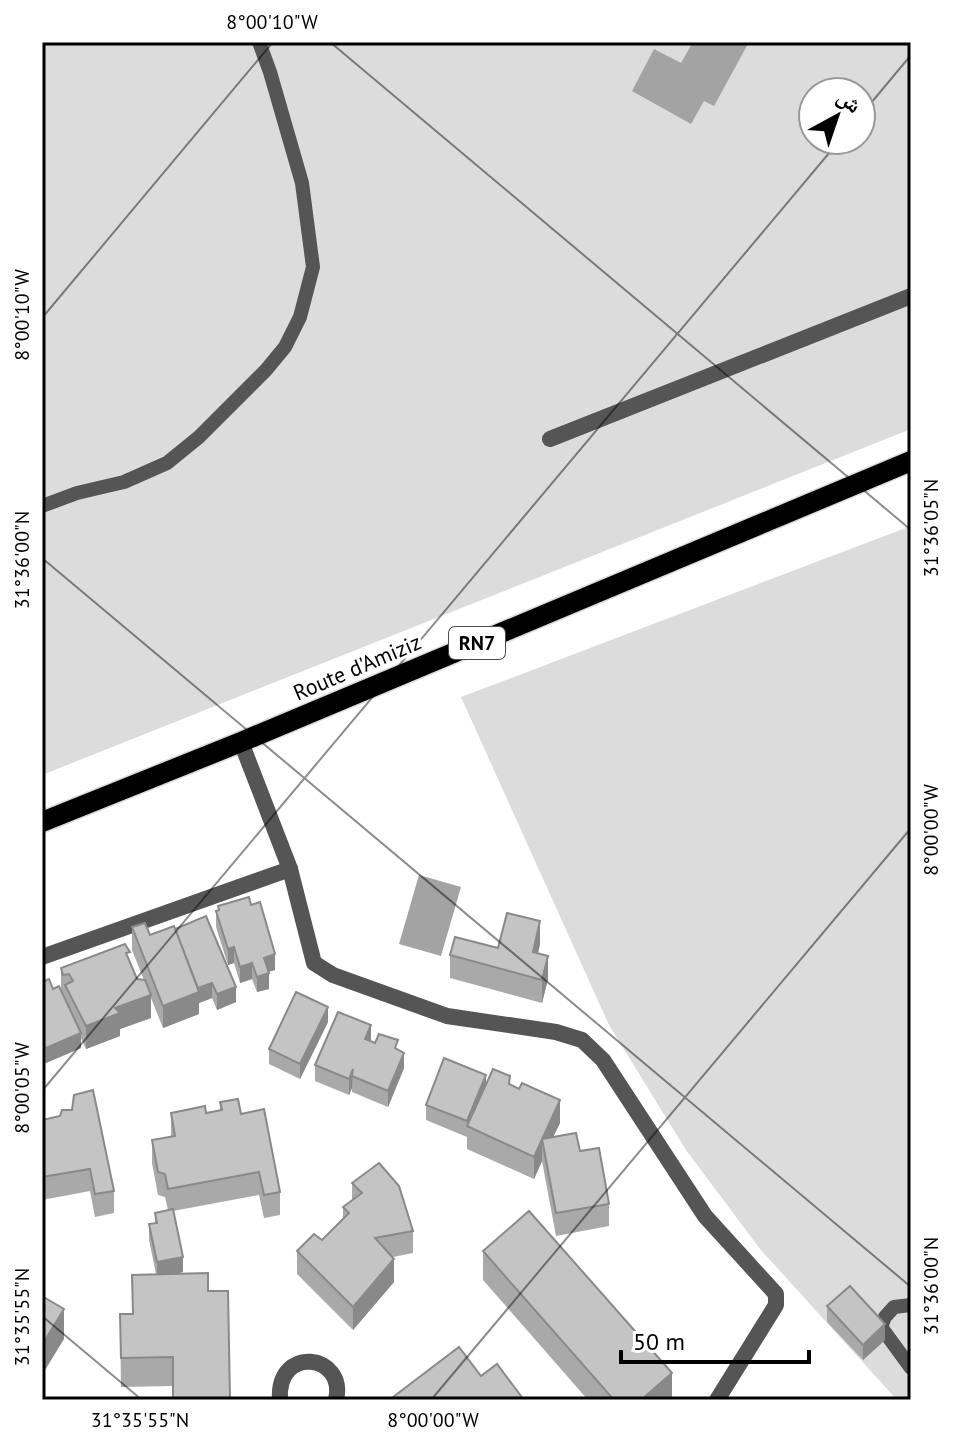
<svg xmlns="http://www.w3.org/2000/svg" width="953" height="1442" font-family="'PT Sans','Noto Naskh Arabic',sans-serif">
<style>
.green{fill:#dcdcdc;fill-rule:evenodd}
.water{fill:#a3a3a3}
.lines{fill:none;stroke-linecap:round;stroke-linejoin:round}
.primary-casing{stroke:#dbdbdb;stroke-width:23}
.service{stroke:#555;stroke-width:14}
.minor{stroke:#555;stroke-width:16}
.primary{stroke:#000;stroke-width:20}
.wall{fill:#a9a9a9}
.shaded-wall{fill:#898989}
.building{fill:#c4c4c4;stroke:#898989;stroke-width:2}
.ticks{fill:none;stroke:#000;stroke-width:2;stroke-opacity:0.45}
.labels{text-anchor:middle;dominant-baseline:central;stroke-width:6;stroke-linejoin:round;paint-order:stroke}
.shield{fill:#fff;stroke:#4c4c4c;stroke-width:2}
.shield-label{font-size:20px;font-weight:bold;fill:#000}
.street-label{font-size:22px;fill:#000;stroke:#fff}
.neatline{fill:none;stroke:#000;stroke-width:3}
.ticks-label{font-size:20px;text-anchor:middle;fill:#000}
</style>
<rect width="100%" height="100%" fill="#fff"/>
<g class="green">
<path d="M 42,42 L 911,42 L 911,429 L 42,775 ZM 813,92 L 861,92 L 861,140 L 813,140 Z"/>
<path d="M 911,526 L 911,1400 L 897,1400 L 760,1249 L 686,1150 L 609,1025 L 461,697 Z"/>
</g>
<g class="water">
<path d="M 693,42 L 749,42 L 714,106 L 704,101 L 691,124 L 632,91 L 654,49 L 681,63 Z"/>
<path d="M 419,875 L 461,887 L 441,956 L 399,944 Z"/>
</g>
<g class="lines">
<defs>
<path id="primary" d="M 42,822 L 241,742 L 911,461"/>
</defs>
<use href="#primary" class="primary-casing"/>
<g class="service">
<path d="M 42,506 L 77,493 L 124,482 L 167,463 L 199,437 L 266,370 L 285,347 L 300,317 L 313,267 L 302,183 L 270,72 L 259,42"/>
<path d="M 911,1305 L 894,1307 L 885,1317 L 881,1327 L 911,1368"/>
</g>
<g class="minor">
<path d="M 550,439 L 911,296"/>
<path d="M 241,742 L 290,869 L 314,963 L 333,975 L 447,1016 L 556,1032 L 582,1040 L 603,1060 L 705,1216 L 776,1294 L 776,1305 L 717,1400"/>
<path d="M 42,957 L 290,869"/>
<path d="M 280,1400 C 276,1344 347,1354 336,1400"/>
</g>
<use href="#primary" class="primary"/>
</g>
<g class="wall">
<path d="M 218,906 L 275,970 L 268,972 L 269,989 L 257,992 L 252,979 L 240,983 L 234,963 L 228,965 L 216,927 L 216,911 L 218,911 Z"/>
<path d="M 132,927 L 150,935 L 175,929 L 236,1002 L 217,1010 L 212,998 L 199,1003 L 199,1014 L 163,1028 L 151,998 L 151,1018 L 120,1029 L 120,1036 L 86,1049 L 81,1038 L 81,1048 L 46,1063 L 42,1059 L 42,982 L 53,989 L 61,990 L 61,968 L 130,962 L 137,979 L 144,980 L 132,950 Z"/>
<path d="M 540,944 L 538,953 L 548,979 L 542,1003 L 450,978 L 450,955 Z"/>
<path d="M 328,1022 L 300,1079 L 269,1064 L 269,1049 Z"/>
<path d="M 371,1041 L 398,1050 L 404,1068 L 388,1107 L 352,1092 L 352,1088 L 349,1095 L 315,1081 L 315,1065 Z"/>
<path d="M 486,1085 L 510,1085 L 560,1123 L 553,1137 L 580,1151 L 609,1204 L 609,1226 L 556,1236 L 542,1161 L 534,1179 L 467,1149 L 467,1137 L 426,1120 L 426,1105 Z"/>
<path d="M 220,1102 L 241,1114 L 280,1192 L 280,1215 L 264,1218 L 259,1195 L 173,1211 L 183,1272 L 176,1274 L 173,1386 L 121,1387 L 120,1314 L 133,1314 L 156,1274 L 149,1240 L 149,1224 L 155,1223 L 155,1213 L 168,1210 L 165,1197 L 158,1195 L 152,1163 L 152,1140 L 171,1137 L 171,1113 L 206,1113 L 220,1110 Z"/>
<path d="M 42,1120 L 114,1191 L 114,1213 L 95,1217 L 90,1191 L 42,1200 Z"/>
<path d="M 352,1183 L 413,1231 L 413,1253 L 393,1257 L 394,1282 L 353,1330 L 297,1274 L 297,1251 L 322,1240 L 343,1218 L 343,1207 L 352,1200 Z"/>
<path d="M 483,1251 L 672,1400 L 588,1400 L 483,1280 Z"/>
<path d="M 827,1306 L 885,1340 L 863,1360 L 827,1322 Z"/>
</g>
<g class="shaded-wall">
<path d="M 540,921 L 540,944 L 533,975 L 533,952 Z"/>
<path d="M 234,947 L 234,963 L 228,965 L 228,949 Z"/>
<path d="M 275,954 L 275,970 L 264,973 L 264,958 Z"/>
<path d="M 548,956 L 548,979 L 542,1003 L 542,980 Z"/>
<path d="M 252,963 L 252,979 L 240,983 L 240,967 Z"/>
<path d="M 269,973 L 269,989 L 257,992 L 257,977 Z"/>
<path d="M 212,983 L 212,998 L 199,1003 L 199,1014 L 163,1028 L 163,1006 Z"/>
<path d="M 236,987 L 236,1002 L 217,1010 L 217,994 Z"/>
<path d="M 151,995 L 151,1018 L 120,1029 L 120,1036 L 86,1049 L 86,1026 L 115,1008 Z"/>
<path d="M 328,1007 L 328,1022 L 300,1079 L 300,1064 Z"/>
<path d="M 371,1025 L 371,1041 L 365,1039 Z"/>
<path d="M 81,1033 L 81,1048 L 46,1063 L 46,1048 Z"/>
<path d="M 404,1053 L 404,1068 L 388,1107 L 388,1091 Z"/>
<path d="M 353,1069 L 352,1088 L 349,1095 L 349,1079 Z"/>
<path d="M 486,1075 L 486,1090 L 467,1126 L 467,1121 Z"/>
<path d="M 560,1100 L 560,1123 L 545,1154 L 542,1139 L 542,1161 L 534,1179 L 534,1157 Z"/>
<path d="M 183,1257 L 183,1272 L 157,1278 L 157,1262 Z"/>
<path d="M 394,1259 L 394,1282 L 353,1330 L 353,1307 Z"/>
<path d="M 64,1309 L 64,1339 L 42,1375 L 42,1345 Z"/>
<path d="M 885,1324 L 885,1340 L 863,1360 L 863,1345 Z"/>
<path d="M 672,1373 L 672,1400 L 641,1400 Z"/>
</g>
<g class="building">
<path d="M 249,897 L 251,905 L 260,902 L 275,954 L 264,958 L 269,973 L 257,977 L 252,963 L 240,967 L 234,947 L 228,949 L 216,911 L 219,910 L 218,906 Z"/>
<path d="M 507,913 L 540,921 L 533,952 L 548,956 L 542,980 L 450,955 L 455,937 L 498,948 Z"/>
<path d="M 206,916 L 236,987 L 217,994 L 212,983 L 198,988 L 175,929 Z"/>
<path d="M 145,923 L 150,935 L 174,926 L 199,992 L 163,1006 L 132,927 Z"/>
<path d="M 125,944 L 130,952 L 126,953 L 137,979 L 145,980 L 151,995 L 115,1008 L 120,1013 L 86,1026 L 65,985 L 73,981 L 69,974 L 63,975 L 61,968 Z"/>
<path d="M 49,979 L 53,989 L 59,986 L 81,1033 L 46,1048 L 42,1044 L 42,982 Z"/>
<path d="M 296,992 L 328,1007 L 300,1064 L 269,1049 Z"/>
<path d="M 338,1012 L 371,1025 L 365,1039 L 375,1043 L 379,1034 L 398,1040 L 395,1048 L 404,1053 L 388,1091 L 352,1076 L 353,1069 L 349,1079 L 315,1065 Z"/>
<path d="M 444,1058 L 486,1075 L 467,1121 L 426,1105 Z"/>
<path d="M 493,1069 L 510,1076 L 509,1084 L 519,1089 L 522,1083 L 560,1100 L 534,1157 L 467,1126 Z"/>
<path d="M 93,1090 L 114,1191 L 95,1194 L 90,1169 L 42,1177 L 42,1120 L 60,1116 L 62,1110 L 72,1110 L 74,1095 Z"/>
<path d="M 238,1099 L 241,1114 L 264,1109 L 280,1192 L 264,1195 L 259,1172 L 168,1189 L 165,1174 L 158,1172 L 152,1140 L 175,1136 L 171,1113 L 205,1106 L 206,1113 L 222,1110 L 220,1102 Z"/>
<path d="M 576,1133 L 580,1151 L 599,1148 L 609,1204 L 556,1213 L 542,1139 Z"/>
<path d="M 379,1163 L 399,1186 L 413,1231 L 375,1238 L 394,1259 L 353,1307 L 297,1251 L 314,1234 L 322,1240 L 349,1213 L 343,1207 L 362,1193 L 352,1183 Z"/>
<path d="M 173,1209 L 183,1257 L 157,1262 L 149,1224 L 157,1223 L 155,1213 Z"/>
<path d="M 529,1211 L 672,1373 L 641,1400 L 614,1400 L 483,1251 Z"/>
<path d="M 208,1273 L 208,1291 L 228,1291 L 230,1400 L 173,1400 L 173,1357 L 121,1358 L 120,1314 L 133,1314 L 132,1275 Z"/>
<path d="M 850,1286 L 885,1324 L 863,1345 L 827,1306 Z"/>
<path d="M 42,1296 L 64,1309 L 42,1345 Z"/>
<path d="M 459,1347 L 481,1376 L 497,1364 L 524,1400 L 396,1400 L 393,1397 Z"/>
</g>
<path class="ticks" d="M 330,42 L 911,530M 861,115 L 911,55M 42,318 L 273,42M 42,558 L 911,1287M 42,1091 L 840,140M 42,1316 L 142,1400M 431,1400 L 911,828"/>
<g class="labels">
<rect class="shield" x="449" y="627" width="56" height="32" rx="6"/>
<g class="shield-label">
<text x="477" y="643">RN7</text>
</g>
<g class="street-label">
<text transform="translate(357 667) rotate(-23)">Route d'Amiziz</text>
</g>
</g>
<rect width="953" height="1442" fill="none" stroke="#ffffff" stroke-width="88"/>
<g transform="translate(837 116) rotate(40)"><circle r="38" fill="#ffffff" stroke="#999999" stroke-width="2"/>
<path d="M0-6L14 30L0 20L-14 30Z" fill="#000000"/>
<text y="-12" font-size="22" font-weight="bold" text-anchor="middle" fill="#000000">ش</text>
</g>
<path d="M621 1350v12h188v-12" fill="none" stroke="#000000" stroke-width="4"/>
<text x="633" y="1350" font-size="24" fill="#000000" stroke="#ffffff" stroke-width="6" paint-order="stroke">50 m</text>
<rect x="44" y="44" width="865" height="1354" class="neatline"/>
<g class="ticks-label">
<text x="272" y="29">8°00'10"W</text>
<text transform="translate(22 315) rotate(-90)" y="7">8°00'10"W</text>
<text transform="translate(931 528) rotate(-90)" y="7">31°36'05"N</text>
<text transform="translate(22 560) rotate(-90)" y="7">31°36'00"N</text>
<text transform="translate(931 830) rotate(-90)" y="7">8°00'00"W</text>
<text transform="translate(22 1088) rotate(-90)" y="7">8°00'05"W</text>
<text transform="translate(931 1286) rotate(-90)" y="7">31°36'00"N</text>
<text transform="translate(22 1317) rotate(-90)" y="7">31°35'55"N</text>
<text x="140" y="1427">31°35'55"N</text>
<text x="433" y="1427">8°00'00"W</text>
</g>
</svg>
